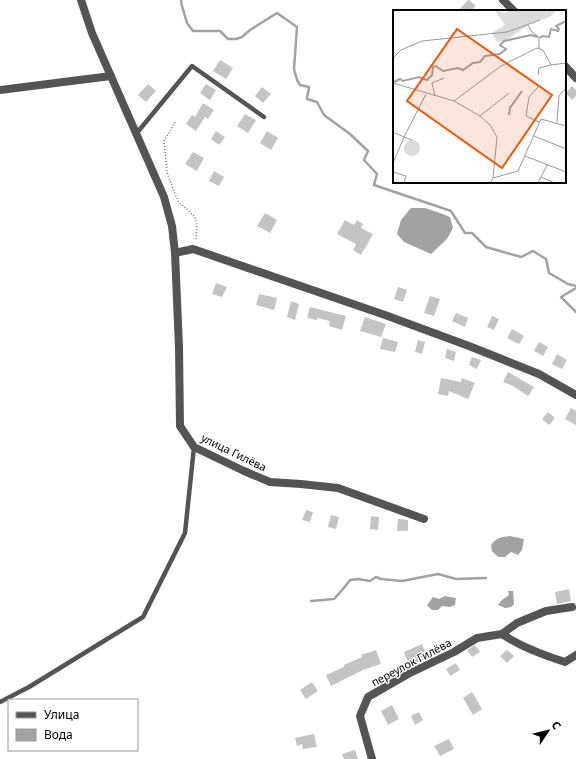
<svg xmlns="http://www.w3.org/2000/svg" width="576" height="759" font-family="'Noto Sans',sans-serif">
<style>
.water{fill:#a2a2a2}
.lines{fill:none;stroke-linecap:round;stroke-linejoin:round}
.stream{stroke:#a2a2a2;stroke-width:2.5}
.building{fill:#c4c4c4}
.path{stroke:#767676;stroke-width:1.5;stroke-dasharray:1 2;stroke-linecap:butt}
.lane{stroke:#545454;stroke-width:4.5}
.street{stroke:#545454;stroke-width:8}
.labels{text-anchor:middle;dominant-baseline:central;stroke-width:3;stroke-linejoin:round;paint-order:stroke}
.street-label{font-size:11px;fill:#000;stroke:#fff}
.inset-river{fill:none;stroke:#a2a2a2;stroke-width:2}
.inset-road{fill:none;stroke:#999;stroke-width:1}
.view{fill:#e8590c;fill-opacity:0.15;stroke:#e8590c;stroke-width:2}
.inset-edge{fill:none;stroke:#000;stroke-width:2}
</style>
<rect width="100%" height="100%" fill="#fff"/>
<g class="water">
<path d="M 411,208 L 425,208 L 440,213 L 450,217 L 453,228 L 447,239 L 431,254 L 404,242 L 397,234 L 401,220 Z"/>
<path d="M 510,536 L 524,539 L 522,550 L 518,555 L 511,552 L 505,557 L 498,557 L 492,551 L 491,545 C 496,538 501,537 510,536 Z"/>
<path d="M 508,591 L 513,591 L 514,604 L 511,607 L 505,608 L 498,605 L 502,600 L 509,595 Z"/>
<path d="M 445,596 L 456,598 L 455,605 L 450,607 L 442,606 L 438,610 L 432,610 L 427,605 L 433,597 L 439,599 Z"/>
</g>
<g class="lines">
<g class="stream">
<path d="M 181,0 L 182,6 L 187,23 L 193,31 L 220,31 L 228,39 L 236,39 L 242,37 L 250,30 L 277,13 L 297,27 L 294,69 L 297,80 L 300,85 L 309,87 L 307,99 L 317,102 L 324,115 L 350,134 L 368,151 L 364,160 L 377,174 L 374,185 L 451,211 L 465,233 L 472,233 L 486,247 L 521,257 L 533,251 L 546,259 L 549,273 L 568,284 L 576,286"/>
<path d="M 576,288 L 561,297 L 576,312"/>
<path d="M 311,601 L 334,599 L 343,589 L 350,580 L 358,579 L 370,581 L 376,577 L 381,579 L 402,581 L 438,574 L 456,579 L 486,578"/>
</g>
</g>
<g class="building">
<path d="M 468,0 L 469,0 L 476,6 L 471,11 L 458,11 Z"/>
<path d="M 220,60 L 233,68 L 226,79 L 213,71 Z"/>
<path d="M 148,84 L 156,91 L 146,102 L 138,95 Z"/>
<path d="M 206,84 L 216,90 L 210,100 L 200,93 Z"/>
<path d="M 572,86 L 576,90 L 576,96 L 572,100 L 566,93 Z"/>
<path d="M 262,87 L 271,94 L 263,103 L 255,96 Z"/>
<path d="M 203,103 L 214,110 L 208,119 L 205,117 L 196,131 L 186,124 L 192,115 L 195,117 Z"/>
<path d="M 245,114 L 256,120 L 248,133 L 237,126 Z"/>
<path d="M 216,131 L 225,137 L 219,145 L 211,139 Z"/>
<path d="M 267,131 L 278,138 L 271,150 L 260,143 Z"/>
<path d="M 193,152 L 204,158 L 197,171 L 185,164 Z"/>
<path d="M 214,171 L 224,177 L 219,186 L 209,181 Z"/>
<path d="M 265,213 L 277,220 L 270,233 L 257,226 Z"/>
<path d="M 345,220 L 354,225 L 357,220 L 363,224 L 361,228 L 373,234 L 361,255 L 353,250 L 356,244 L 337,234 Z"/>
<path d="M 216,283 L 227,287 L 222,297 L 212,294 Z"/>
<path d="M 398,287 L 407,290 L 403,302 L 394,299 Z"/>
<path d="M 259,294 L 277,298 L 274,310 L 256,305 Z"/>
<path d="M 430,296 L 440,299 L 434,316 L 424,313 Z"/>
<path d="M 291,301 L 299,304 L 295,320 L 287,317 Z"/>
<path d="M 310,307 L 346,316 L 342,330 L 329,326 L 330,321 L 317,318 L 317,320 L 307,318 Z"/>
<path d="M 456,313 L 468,318 L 465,327 L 452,321 Z"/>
<path d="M 492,316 L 499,319 L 494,330 L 487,327 Z"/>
<path d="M 365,317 L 386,324 L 381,337 L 360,331 Z"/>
<path d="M 512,329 L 524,336 L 519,344 L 507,338 Z"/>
<path d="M 383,338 L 398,342 L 395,352 L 380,349 Z"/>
<path d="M 418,340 L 425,342 L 422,354 L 415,352 Z"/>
<path d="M 539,342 L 548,347 L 543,356 L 534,351 Z"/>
<path d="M 447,349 L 456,352 L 454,361 L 445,358 Z"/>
<path d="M 557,354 L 567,360 L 562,369 L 552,364 Z"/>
<path d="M 472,357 L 481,360 L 477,369 L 469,365 Z"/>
<path d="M 508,372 L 534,387 L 528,396 L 513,386 L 503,382 Z"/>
<path d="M 441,378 L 461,382 L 462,378 L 475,383 L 468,399 L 449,391 L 448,396 L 438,394 Z"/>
<path d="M 571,408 L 576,411 L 576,425 L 565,419 Z"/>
<path d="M 548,412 L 555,418 L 549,425 L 542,419 Z"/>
<path d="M 306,510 L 313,512 L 310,522 L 302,520 Z"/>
<path d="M 331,515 L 339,517 L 336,529 L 328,527 Z"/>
<path d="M 371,516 L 379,517 L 378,530 L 370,529 Z"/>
<path d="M 398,519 L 408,520 L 408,531 L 397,531 Z"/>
<path d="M 569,589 L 571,601 L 557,604 L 555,592 Z"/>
<path d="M 422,644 L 428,658 L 409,666 L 404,652 Z"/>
<path d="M 475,645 L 480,652 L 472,657 L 467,650 Z"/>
<path d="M 376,650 L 381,664 L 363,670 L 331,686 L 326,675 L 344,667 L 344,665 L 362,657 L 361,655 Z"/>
<path d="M 507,650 L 514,656 L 507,663 L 500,656 Z"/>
<path d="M 456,663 L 460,670 L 450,676 L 446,669 Z"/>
<path d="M 312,682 L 318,691 L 306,699 L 300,690 Z"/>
<path d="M 472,692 L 482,709 L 473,715 L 463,698 Z"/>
<path d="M 392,705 L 399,719 L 388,725 L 381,711 Z"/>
<path d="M 419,712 L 423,720 L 415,725 L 411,716 Z"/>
<path d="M 314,734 L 317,747 L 303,749 L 302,744 L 297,746 L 295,738 Z"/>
<path d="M 449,739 L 454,749 L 440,756 L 434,746 Z"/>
<path d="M 355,750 L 358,759 L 344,759 L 342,754 Z"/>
</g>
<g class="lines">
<path class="path" d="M 175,122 L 164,141 L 167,172 L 173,189 L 178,201 L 195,217 L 197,225 L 196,241"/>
<g class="lane">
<path d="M 136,134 L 192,66 L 264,117"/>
<path d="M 0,702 L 29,687 L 143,617 L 185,533 L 194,447"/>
</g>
<g class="street">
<path d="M 81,0 L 92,33 L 164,197 L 172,226 L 175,253"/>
<path d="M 503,0 L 514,11"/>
<path d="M 565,66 L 576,78"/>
<path d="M 0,90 L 111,76"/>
<path d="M 424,519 L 338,488 L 301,484 L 270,482 L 244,471 L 194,447 L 180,426 L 179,347 L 175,253 L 193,249 L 385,315 L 469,346 L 539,374 L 576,395"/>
<path d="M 502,634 L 517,623 L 546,611 L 572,607"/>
<path d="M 372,759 L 360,716 L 368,697 L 408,674 L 454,652 L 477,638 L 502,634 C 521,647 543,655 565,662 L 576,655"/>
</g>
</g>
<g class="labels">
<g class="street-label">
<text transform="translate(234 452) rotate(26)">улица Гилёва</text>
<text transform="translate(411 662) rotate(-28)">переулок Гилёва</text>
</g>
</g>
<g transform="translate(393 10)">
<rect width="173" height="173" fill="#fff"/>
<path d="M 102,0 L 112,3 L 117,0 L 163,0 L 157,7 L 142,11 L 111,31 L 104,32 L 99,23 L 112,15 ZM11 138a8 8 0 1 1 16 0a8 8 0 1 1-16 0Z" fill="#dbdbdb"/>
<path class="inset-river" d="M 147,28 L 149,26 L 156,27 L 158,19 L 165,21 L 166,19 L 163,16 L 173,11M 1,72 L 7,69 L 10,71 L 26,67 L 34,70 L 39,65 L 40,57 L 43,56 L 50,61 L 65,58 L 70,60 L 80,53 L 87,52 L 92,46 L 107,44 L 113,39 L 107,35 L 111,31 L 138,25 L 145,27M 116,105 L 117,98 L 129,81"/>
<path class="inset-road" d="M 135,15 L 139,22 L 146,27 L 146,38M 0,48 L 8,40 L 29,31 L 114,22 L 147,10M 145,65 L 146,58 L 158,55M 0,73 L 61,91M 116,83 L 87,106 L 61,91 L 108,56 L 144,38 L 150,40 L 158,55 L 173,53M 42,86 L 39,73 L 51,68M 87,106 L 97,115 L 104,127 L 100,168M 146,112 L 133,106 L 136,87 L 146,76M 164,112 L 166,86 L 173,78M 0,122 L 11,127 L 0,153M 141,126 L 173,139M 19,130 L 11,127 L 33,84M 132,146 L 173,162M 0,162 L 13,166 L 11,173M 148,167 L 162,173M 97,173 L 100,168 L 125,161 L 148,109 L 173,116M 145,173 L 154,155"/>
<path class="view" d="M 64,19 L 159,85 L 109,158 L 14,91 Z"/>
<rect width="173" height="173" class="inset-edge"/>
</g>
<rect x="8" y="699" width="130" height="52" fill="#ffffff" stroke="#999999"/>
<rect x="16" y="712" width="20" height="6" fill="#545454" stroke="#999999"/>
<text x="44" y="719" font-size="12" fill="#000000">Улица</text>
<rect x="16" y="729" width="20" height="12" fill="#a2a2a2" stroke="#999999"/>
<text x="44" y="739" font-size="12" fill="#000000">Вода</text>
<g transform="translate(548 731) rotate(55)" stroke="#ffffff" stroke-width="3" paint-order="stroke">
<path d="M0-3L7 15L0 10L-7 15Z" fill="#000000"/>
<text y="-6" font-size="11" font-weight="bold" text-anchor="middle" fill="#000000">С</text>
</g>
</svg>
